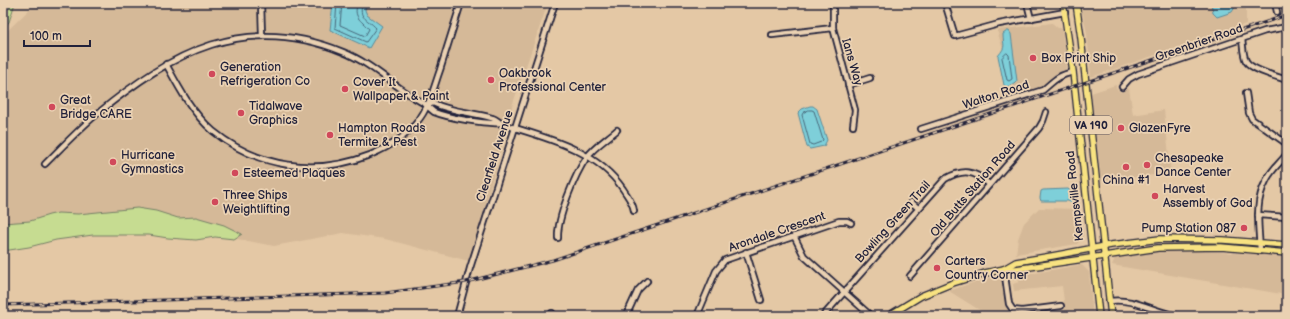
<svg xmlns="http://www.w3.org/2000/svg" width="1290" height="319" font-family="'Balsamiq Sans',sans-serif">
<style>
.built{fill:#d5b998}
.green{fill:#c6dc91;stroke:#747f66}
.water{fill:#7ecfd9;stroke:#598a9a}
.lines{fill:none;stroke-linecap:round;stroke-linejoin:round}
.shore{stroke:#47677a;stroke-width:1}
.minor-casing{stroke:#22223b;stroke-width:8}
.major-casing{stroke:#22223b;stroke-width:8}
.minor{stroke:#ead1b2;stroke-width:4.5}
.major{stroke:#f8e281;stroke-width:5.5}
.rail-casing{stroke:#22223b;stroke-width:3}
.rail{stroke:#ead1b2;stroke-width:1.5;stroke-dasharray:4.5;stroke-linecap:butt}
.poi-dot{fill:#d1495b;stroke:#ead1b2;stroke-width:1.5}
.labels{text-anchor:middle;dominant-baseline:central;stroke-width:3.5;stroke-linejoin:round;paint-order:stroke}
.shield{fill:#ead1b2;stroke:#5e565f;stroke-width:1}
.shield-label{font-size:11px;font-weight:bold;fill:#22223b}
.street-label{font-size:12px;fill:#22223b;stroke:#ead1b2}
.poi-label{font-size:12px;fill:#22223b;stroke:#ead1b2;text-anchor:start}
</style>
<rect width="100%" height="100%" fill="#e4c8a5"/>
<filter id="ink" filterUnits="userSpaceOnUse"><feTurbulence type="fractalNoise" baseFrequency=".025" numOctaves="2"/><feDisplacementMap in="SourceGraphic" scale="8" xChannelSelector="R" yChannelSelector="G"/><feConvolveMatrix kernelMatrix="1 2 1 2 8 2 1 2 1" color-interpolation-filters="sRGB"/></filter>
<g filter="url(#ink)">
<g class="built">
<path d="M 36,3 L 548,3 L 511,109 L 503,143 L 469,261 L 385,239 L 343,233 L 274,246 L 123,217 L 17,225 L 3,223 L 3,35 Z"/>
<path d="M 1080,3 L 1246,3 L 1246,24 L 1091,77 L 1087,33 Z"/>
<path d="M 1052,23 L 1058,28 L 1062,28 L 1067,67 L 1065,69 L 1066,70 L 1056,74 L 1035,91 L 1023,95 L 1022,91 L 1016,93 L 997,30 Z"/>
<path d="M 1116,85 L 1116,88 L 1120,92 L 1125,91 L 1129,88 L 1133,115 L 1164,110 L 1171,173 L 1101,181 L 1091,93 Z"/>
<path d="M 1039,208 L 1079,209 L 1083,236 L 1077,244 L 1016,254 L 1018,239 L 1024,223 Z"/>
<path d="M 1170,250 L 1186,250 L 1287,256 L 1287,295 L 1112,265 L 1115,258 L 1119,256 Z"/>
<path d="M 1079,265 L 1082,265 L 1089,272 L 1093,316 L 1066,316 L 1062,286 L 1014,291 L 1013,284 L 1019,282 L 1019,273 L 1035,273 Z"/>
<path d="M 996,276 L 1002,280 L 1007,307 L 1009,310 L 1008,316 L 989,316 L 949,291 L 972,283 Z"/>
</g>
<g class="green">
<path d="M 3,3 L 15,3 L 9,22 L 3,29 Z"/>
<path d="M 137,208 L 156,211 L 178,218 L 196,217 L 224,225 L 242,234 L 234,239 L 215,237 L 196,240 L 168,238 L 149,235 L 93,235 L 56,240 L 29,247 L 3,251 L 3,223 L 30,221 L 49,215 L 58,213 L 78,214 Z"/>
</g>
<g class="water">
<path d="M 333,3 L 367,3 L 365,10 L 367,15 L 382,26 L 369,48 L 330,30 Z"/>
<path d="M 1211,3 L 1235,3 L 1235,7 L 1232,12 L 1217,17 L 1213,13 Z"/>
<path d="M 1007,31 L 1009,31 L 1011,34 L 1017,81 L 1014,84 L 1006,87 L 1004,85 L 998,56 C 1007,45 1003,47 1003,34 Z"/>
<path d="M 810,106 L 813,106 L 817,109 L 827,140 L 824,146 L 810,149 L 807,147 L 798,113 L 802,109 Z"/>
<path d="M 1068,189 L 1073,193 L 1074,200 L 1072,203 L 1068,201 L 1041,201 L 1040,198 L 1041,191 L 1043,190 Z"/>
</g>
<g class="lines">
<g class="shore">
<path d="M 337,3 L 335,28 L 366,42 L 376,28 C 367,18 357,18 363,3"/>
<path d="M 342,3 L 340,25 L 365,36 L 369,29 C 361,20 352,17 358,3"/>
<path d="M 1007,53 L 1009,55 L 1012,79 L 1009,81 L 1007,80 L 1002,58 Z"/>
<path d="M 809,110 L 812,110 L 814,111 L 823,140 L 821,142 L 813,145 L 810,144 L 802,115 L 803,113 Z"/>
</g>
<defs>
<g id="minor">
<path d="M 261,3 L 262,35"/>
<path d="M 833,3 L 833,28 L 855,110 L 853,126"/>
<path d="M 945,3 L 955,36 L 999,24 L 1065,12"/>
<path d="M 1027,3 L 1031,19"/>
<path d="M 1275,3 L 1277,12"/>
<path d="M 772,35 L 833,28"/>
<path d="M 1242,39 C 1243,46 1243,55 1246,61 C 1251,70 1278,77 1287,80"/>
<path d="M 166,64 C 179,88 192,113 213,131 C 258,168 316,176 370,155 C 387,148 406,137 417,122 C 429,108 434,87 440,70 C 447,47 454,25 461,3"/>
<path d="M 848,85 L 870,78"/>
<path d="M 1122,87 L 1129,79 L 1138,74 L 1265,31 L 1287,27"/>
<path d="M 1246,93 L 1249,113 L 1252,119 L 1287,144"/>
<path d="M 500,123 C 484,124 449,118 434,112 C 431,110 429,108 427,105 L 433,103 C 451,112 472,112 492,118 C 496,119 499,122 502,124 C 546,138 596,149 623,189 C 628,197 633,202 634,211"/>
<path d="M 921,129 L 1043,90 C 1055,80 1057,76 1073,72"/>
<path d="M 45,164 C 62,147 79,129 97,114 C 172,52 245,12 343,52 C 374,64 397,90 427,105"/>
<path d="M 911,202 L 918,208"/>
<path d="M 1258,215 L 1287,217"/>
<path d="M 794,236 L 804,256 L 871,316"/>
<path d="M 558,238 C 557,218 575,174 587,157 C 593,148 608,138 617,130"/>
<path d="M 1260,251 C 1259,227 1254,203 1266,181 C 1271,170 1280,163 1287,154"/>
<path d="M 746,252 L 761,300"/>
<path d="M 1004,269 L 1009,304 L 1013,310 L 1022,311 L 1061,306"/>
<path d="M 910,276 L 1039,128 L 1043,121 L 1046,112"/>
<path d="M 1109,301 C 1134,297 1155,313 1179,316"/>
<path d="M 1038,309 L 1038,316"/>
<path d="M 552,313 L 552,316"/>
<path d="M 457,316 L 470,268 L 555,3"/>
<path d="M 626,316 L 638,290 L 647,281"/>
<path d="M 697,316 L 716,271 L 725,260 L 839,221 L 847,221 L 851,223"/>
<path d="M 823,316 L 945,179 C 963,169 974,170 989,184"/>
</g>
<g id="major">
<path d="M 1063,3 L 1073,72 L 1099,316"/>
<path d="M 1076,3 L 1081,38 L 1111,316"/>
<path d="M 1004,269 L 1016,262 L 1052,256 L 1111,245 L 1160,239 L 1223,240 L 1287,245"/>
<path d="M 888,316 L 921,296 L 953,283 L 985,273 L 1004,269 L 1016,269 L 1158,248 L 1221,247 L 1287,253"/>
</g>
</defs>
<use href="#minor" class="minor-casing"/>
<use href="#major" class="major-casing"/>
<use href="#minor" class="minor"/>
<use href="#major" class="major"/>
<defs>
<path id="rail" d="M 3,305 L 385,293 L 466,282 L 553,260 L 1287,15"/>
</defs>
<use href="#rail" class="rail-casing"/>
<use href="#rail" class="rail"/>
</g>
</g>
<g class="poi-dot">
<circle cx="1033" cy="58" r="4"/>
<circle cx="212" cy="74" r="4"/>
<circle cx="491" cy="80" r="4"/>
<circle cx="345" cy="89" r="4"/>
<circle cx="52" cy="107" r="4"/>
<circle cx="241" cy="113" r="4"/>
<circle cx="1121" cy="128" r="4"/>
<circle cx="330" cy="135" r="4"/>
<circle cx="113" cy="162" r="4"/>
<circle cx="1147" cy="165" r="4"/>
<circle cx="1126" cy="167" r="4"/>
<circle cx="235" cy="173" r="4"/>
<circle cx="1155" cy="196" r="4"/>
<circle cx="215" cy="202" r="4"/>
<circle cx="1244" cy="228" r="4"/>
<circle cx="937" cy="268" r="4"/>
</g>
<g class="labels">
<rect class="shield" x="1070" y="116" width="42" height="18" rx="3"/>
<g class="shield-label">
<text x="1091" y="125">VA 190</text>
</g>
<g class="street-label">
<text transform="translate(1199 43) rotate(-19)">Greenbrier Road</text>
<text transform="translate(852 62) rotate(74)">Ians Way</text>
<text transform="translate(996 95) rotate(-18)">Walton Road</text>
<text transform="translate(495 156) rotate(-72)">Clearfield Avenue</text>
<text transform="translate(973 189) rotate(-49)">Old Butts Station Road</text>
<text transform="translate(1075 196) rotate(-96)">Kempsville Road</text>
<text transform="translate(893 222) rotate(-48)">Bowling Green Trail</text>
<text transform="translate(777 232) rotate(-19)">Arondale Crescent</text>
</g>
<g class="poi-label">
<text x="1041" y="58">Box Print Ship</text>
<text x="220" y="67">Generation<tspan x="220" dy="14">Refrigeration Co</tspan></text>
<text x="499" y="73">Oakbrook<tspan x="499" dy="14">Professional Center</tspan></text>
<text x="353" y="82">Cover It<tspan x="353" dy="14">Wallpaper &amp; Paint</tspan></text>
<text x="60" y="100">Great<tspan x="60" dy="14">Bridge CARE</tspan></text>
<text x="249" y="106">Tidalwave<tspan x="249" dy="14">Graphics</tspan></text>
<text x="338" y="128">Hampton Roads<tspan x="338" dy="14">Termite &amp; Pest</tspan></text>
<text x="1129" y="128">GlazenFyre</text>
<text x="121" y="155">Hurricane<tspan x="121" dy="14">Gymnastics</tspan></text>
<text x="1155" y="158">Chesapeake<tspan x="1155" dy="14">Dance Center</tspan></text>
<text x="243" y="173">Esteemed Plaques</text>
<text x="1126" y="180" text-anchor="middle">China #1</text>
<text x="1163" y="189">Harvest<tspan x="1163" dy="14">Assembly of God</tspan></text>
<text x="223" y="195">Three Ships<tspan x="223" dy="14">Weightlifting</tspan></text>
<text x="1236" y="228" text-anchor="end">Pump Station 087</text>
<text x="945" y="261">Carters<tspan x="945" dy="14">Country Corner</tspan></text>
</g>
</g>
<rect width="1290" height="319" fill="none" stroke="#ead1b2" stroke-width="16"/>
<rect x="8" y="8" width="1274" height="303" fill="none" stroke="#22223b" stroke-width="1.5" filter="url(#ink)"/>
<path d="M24 40v6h66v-6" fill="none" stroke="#22223b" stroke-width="2"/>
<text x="30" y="40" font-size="12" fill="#22223b" stroke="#ead1b2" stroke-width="3" paint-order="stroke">100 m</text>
</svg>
